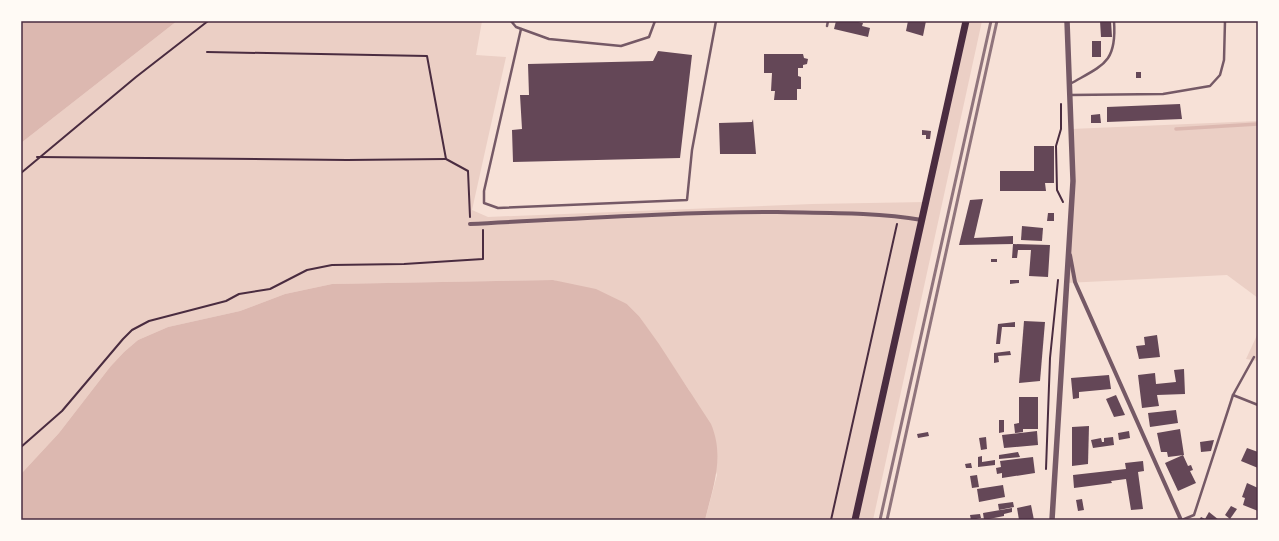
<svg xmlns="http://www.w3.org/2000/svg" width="1279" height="541" font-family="'PT Sans',sans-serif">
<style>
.green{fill:#ebcfc5}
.water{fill:#dcb8b0}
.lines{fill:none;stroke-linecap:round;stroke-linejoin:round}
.stream{stroke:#dcb8b0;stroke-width:3.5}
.building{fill:#644757}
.path{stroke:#4a2c40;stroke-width:2}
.service{stroke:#755966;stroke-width:2.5}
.minor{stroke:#755966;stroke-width:4}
.tertiary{stroke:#755966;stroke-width:5.5}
.secondary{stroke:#4a2c40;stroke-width:7}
.rail{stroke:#8f747c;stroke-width:3}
.neatline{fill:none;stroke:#4a2c40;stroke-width:1.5}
</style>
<rect width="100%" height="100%" fill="#f7e1d7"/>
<g class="green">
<path d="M 177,21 L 482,21 L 476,55 L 506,57 L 472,210 L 488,217 L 812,204 L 926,202 L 966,21 L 982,21 L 873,520 L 705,520 L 717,475 L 689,390 L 639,316 L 627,304 L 553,280 L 332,284 L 285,294 L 240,311 L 168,327 L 138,340 L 124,352 L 110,367 L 59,433 L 21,474 L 21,143 Z"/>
<path d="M 1258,121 L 1258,298 L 1227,275 L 1066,283 L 1073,181 L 1071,129 Z"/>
<path d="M 1258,333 L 1258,361 L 1246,359 Z"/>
</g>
<g class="water">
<path d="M 21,21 L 177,21 L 21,143 Z"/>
<path d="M 553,280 L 596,289 L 627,304 L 639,316 L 659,344 L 711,424 C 725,457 713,487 705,520 L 21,520 L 21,474 L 59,433 L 110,367 L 124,352 L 138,340 L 168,327 L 240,311 L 285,294 L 332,284 Z"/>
</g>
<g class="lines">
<path class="stream" d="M 1176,129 L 1258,124"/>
</g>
<g class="building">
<path d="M 836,21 L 854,21 L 863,23 L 862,26 L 870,28 L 868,37 L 834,29 Z"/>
<path d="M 908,21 L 926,21 L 923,36 L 906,31 Z"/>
<path d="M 1100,21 L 1111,21 L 1112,37 L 1101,37 Z"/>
<rect x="1092" y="41" width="9" height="16"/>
<path d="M 658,51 L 692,55 L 680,158 L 513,162 L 512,130 L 522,129 L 520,95 L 529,95 L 528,64 L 653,61 Z"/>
<path d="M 764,54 L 803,54 L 804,58 L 808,59 L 807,64 L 803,65 L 803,68 L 798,68 L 798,76 L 801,77 L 801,89 L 797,89 L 797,100 L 774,100 L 775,91 L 771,91 L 772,73 L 764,73 Z"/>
<rect x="1136" y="72" width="5" height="6"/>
<path d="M 1180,104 L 1182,119 L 1107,122 L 1107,107 Z"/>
<path d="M 1100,114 L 1101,123 L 1091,123 L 1091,115 Z"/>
<path d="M 753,119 L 756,154 L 720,154 L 719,123 L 752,122 Z"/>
<path d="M 922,130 L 931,131 L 930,139 L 926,139 L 926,135 L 922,135 Z"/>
<path d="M 1034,146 L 1054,146 L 1054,183 L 1045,183 L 1046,191 L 1000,191 L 1000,171 L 1034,171 Z"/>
<path d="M 983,199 L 974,238 L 1013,236 L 1013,244 L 959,245 L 970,200 Z"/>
<path d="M 1048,213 L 1054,213 L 1054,221 L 1047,221 Z"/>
<path d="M 1022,226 L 1043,228 L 1042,241 L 1021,240 Z"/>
<path d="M 1013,244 L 1050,245 L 1048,277 L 1029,276 L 1031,250 L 1018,250 L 1017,258 L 1012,258 Z"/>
<rect x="991" y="259" width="6" height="3"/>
<path d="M 1010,280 L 1019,280 L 1019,283 L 1010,284 Z"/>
<path d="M 1024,321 L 1045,322 L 1040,381 L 1019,383 Z"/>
<path d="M 1015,322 L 1015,327 L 1002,327 L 1000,344 L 996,344 L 998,324 Z"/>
<path d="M 1157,335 L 1160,357 L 1139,359 L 1136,346 L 1145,345 L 1144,337 Z"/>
<path d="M 1010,351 L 1011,355 L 998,356 L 999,362 L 994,363 L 994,353 Z"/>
<path d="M 1184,369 L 1185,394 L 1157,395 L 1159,406 L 1142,408 L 1138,375 L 1155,373 L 1156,384 L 1176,382 L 1174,370 Z"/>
<path d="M 1109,375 L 1111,389 L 1079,392 L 1079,398 L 1073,399 L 1071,378 Z"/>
<path d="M 1116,395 L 1125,415 L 1114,417 L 1106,399 Z"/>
<path d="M 1019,397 L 1038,397 L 1038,429 L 1023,429 L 1023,432 L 1015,433 L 1014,424 L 1019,423 Z"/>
<path d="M 1176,410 L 1178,423 L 1150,427 L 1148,413 Z"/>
<path d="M 999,420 L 1004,420 L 1004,432 L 999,433 Z"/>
<path d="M 1089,426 L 1088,464 L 1072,466 L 1072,427 Z"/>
<path d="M 1180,429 L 1184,455 L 1168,457 L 1167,452 L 1161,452 L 1157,433 Z"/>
<path d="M 1037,431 L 1038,445 L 1004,448 L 1002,435 Z"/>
<path d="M 1129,431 L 1130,438 L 1119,440 L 1118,433 Z"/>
<path d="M 928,432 L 929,436 L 918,438 L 917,434 Z"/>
<path d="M 986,437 L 987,449 L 981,450 L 979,438 Z"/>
<path d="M 1113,437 L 1114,445 L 1093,448 L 1091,440 L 1101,438 L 1102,442 L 1104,442 L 1104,438 Z"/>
<path d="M 1214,440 L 1211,451 L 1201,452 L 1200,442 Z"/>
<path d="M 1247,448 L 1258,452 L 1258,468 L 1241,461 Z"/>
<path d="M 1018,452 L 1020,457 L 999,459 L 999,455 Z"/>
<path d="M 1183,455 L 1188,466 L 1191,465 L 1193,470 L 1190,471 L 1196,483 L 1178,491 L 1165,463 Z"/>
<path d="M 982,456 L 982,462 L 995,460 L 995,465 L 978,467 L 978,457 Z"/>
<path d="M 1033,457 L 1035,473 L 1002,478 L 1002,473 L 997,474 L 996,468 L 1001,467 L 1000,461 Z"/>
<path d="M 1143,461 L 1144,471 L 1138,472 L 1143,509 L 1131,510 L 1126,479 L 1111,481 L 1112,483 L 1074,488 L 1073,475 L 1126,469 L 1125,463 Z"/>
<path d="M 971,463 L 972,468 L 966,468 L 965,464 Z"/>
<path d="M 977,475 L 979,487 L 972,488 L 970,476 Z"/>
<path d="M 1247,483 L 1258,488 L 1258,511 L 1243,505 L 1245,498 L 1242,497 Z"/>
<path d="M 1003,485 L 1005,497 L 979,502 L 977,489 Z"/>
<path d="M 1082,499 L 1084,510 L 1078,511 L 1076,500 Z"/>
<path d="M 1013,502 L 1014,507 L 999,510 L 998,504 Z"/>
<path d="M 1031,505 L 1034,520 L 1019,520 L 1017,508 Z"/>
<path d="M 1231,506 L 1237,509 L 1230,519 L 1225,515 Z"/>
<path d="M 1012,508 L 1012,512 L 1004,514 L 1004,516 L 984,520 L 983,513 Z"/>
<path d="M 1209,512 L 1219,520 L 1199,520 L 1201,517 L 1205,519 Z"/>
<path d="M 980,514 L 981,518 L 971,520 L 970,515 Z"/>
</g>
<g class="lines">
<g class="path">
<path d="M 207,52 L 427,56 L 446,159 L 468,171 L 470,217"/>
<path d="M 1061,104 L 1061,129 L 1056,146 L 1057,190 L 1063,202"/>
<path d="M 37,157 L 347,160 L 446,159"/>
<path d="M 21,173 L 136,77 L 208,21"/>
<path d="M 21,447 L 62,411 L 123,339 L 132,330 L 149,321 L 226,301 L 239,294 L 270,289 L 307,270 L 332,265 L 404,264 L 483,259 L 483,230"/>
<path d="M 1046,469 L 1050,358 L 1058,280"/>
<path d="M 831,520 L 897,224"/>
</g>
<g class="service">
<path d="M 511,21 L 516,27 L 549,39 L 621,46 L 649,37 L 655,21"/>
<path d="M 827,26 L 828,21"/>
<path d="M 521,29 L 484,191 L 484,203 L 498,208 L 687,200 L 692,150 L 716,21"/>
<path d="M 1070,84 C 1103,65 1117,63 1114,21"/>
<path d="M 1070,95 L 1163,94 L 1210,86 L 1220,75 L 1224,60 L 1225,21"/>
<path d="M 1233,395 L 1258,405"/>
<path d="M 1182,520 L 1194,515 L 1233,395 L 1254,357"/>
</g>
<g class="minor">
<path d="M 470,224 C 572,219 675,212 777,212 C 825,213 875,212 922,220"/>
<path d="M 1070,255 L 1075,282 L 1181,520"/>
</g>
<path class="tertiary" d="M 1052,520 L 1073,181 L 1067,21"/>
<path class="secondary" d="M 855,520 L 966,21"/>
<g class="rail">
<path d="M 880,520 L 991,21"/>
<path d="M 887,520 L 997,21"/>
</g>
</g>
<rect width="1279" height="541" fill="none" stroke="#fffaf5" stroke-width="44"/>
<rect x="22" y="22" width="1235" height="497" class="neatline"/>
</svg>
